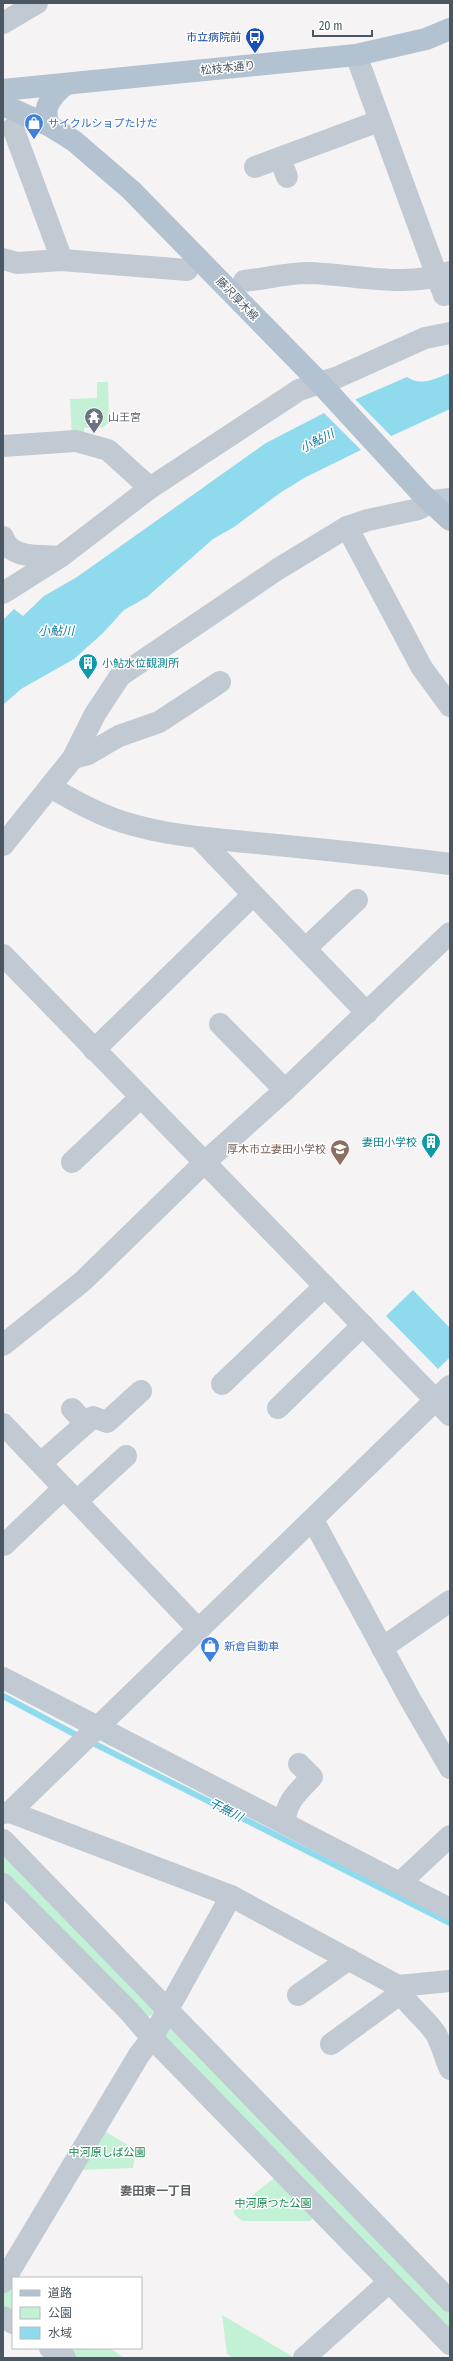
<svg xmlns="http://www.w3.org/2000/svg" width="453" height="2361" font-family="'Fira Sans Condensed','Noto Sans JP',sans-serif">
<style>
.green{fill:#c3f1d5}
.water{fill:#90daee}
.pier{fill:#f5f3f3}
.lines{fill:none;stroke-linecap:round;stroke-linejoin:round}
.stream{stroke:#90daee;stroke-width:6}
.minor{stroke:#c1cad2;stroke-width:22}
.major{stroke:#b3c2d1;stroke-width:22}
.labels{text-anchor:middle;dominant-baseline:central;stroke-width:3;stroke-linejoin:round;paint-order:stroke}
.transit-label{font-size:11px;fill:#164399;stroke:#fff;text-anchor:end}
.street-label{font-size:11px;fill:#4a5661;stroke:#fff}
.shop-label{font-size:11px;fill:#366cbe;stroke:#fff;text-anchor:start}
.worship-label{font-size:11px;fill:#5b616d;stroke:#fff;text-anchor:start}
.culture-label{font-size:11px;fill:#0d838f;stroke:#fff;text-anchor:start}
.education-label{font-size:11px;fill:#785e54;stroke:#fff;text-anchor:end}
.park-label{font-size:11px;fill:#17864f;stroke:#fff}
.water-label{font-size:12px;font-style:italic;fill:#0c7c9b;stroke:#fff}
.neighbourhood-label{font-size:12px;font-weight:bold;fill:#5f6368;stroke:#fff}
</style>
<rect width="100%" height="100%" fill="#f5f3f3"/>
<g class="green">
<path d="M 97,382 L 108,382 L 109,422 L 104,427 L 84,428 L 85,441 L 72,439 L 70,399 L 97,398 Z"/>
<path d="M 3,1846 L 156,2007 L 153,2014 L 144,2019 L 3,1876 Z"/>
<path d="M 166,2023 L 450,2307 L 450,2337 L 160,2040 Z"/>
<path d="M 101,2129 L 136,2150 L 133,2168 L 76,2170 Z"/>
<path d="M 274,2178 L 313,2218 L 310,2221 L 242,2221 L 234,2214 L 234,2210 L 238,2209 L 238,2207 Z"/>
<path d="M 13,2278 L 13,2316 L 3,2306 L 3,2293 Z"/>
<path d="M 222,2315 L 295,2358 L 233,2358 L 227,2354 Z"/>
<path d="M 62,2348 L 110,2348 L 124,2358 L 77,2358 Z"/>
</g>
<g class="water">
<path d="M 450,373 L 450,409 L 361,450 L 304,478 L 280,493 L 234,527 L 213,539 L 147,597 L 124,610 L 103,633 L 74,659 L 21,689 L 3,705 L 3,620 L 14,609 L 23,616 L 44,596 L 77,577 L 266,443 L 324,413 L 407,377 C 421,387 436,378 450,373 Z"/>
<path d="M 413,1290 L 450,1328 L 450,1357 L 438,1369 L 386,1316 Z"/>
</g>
<path class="pier" d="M 354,398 L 393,438 L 362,451 L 323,412 Z"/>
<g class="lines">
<g class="stream">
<path d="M 3,1696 L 80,1737"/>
<path d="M 89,1741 L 450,1923"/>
</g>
<g class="minor">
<path d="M 3,23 L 37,3"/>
<path d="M 356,55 L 444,295"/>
<path d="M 13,128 L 62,260"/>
<path d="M 280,158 L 287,177"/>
<path d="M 255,167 L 379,121"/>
<path d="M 3,259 L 17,263 L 62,260 L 187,270"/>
<path d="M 244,281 C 265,279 287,273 308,273 C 353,274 406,289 450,272"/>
<path d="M 3,446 L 76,441 L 108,450 L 150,488"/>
<path d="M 347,527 L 422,668 L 450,706"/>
<path d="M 3,537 C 10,560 41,555 60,557"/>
<path d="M 3,593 L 60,557 L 150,488 L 299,390 L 338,377 L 425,338 L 450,333"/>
<path d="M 73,758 L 88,754 L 119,736 L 159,722 L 220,682"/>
<path d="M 50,787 C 73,800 97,814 123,822 C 170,837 218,839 267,844 C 328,850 389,856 450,864"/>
<path d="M 200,839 L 367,1013"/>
<path d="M 3,845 L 73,758 L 95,714 L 120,676 L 278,569 L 347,527 L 368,520 L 419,509 L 432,501 L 450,499"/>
<path d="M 306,948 L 357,900"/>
<path d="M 3,955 L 450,1415"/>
<path d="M 220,1024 L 285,1090"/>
<path d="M 94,1050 L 253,895"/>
<path d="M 72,1162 L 141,1097"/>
<path d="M 3,1345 L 83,1281 L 205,1162 L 285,1090 L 450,933"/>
<path d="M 222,1384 L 325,1286"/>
<path d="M 278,1408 L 363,1325"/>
<path d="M 72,1409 L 85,1423"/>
<path d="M 3,1424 L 199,1630"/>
<path d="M 41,1463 L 93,1417 L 107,1422 L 141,1391"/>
<path d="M 77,1501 L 126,1456"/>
<path d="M 313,1520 L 410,1699 L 450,1768"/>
<path d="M 4,1545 L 64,1488"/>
<path d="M 382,1648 L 450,1601"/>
<path d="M 3,1678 L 450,1909"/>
<path d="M 10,1812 L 231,1896 L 398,1986 C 406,2006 425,2017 436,2034 C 442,2045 445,2058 450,2069"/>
<path d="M 3,1813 L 10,1812 L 450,1386"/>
<path d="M 284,1823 C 287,1800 297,1793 312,1777 L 299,1764"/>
<path d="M 3,1840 L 450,2301"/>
<path d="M 401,1882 L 450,1836"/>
<path d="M 3,1884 L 128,2010 L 152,2038 L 450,2344"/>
<path d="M 398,1986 L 450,1981"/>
<path d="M 298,1995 L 349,1959"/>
<path d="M 331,2044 L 401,1993"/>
<path d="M 3,2282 L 139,2055 L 152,2038 L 231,1896"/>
<path d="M 3,2317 L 13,2323"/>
<path d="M 50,2348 L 65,2358"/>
<path d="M 304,2358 L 389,2282"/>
</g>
<g class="major">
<path d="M 3,90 L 356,55 L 426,39 L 450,29"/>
<path d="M 3,105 L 50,126 L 74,141 L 131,190 L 320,383 L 422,494 L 450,520"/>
<path d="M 50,126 C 40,109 52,95 66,84"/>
</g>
</g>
<defs>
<symbol id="bus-pin" viewBox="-11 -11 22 30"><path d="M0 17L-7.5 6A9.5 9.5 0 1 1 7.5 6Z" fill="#1a4fb4" stroke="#fff"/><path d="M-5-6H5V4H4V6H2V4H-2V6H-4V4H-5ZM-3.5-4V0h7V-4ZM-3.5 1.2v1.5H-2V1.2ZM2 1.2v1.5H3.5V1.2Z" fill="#fff"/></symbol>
<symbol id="shop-pin" viewBox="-11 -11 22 30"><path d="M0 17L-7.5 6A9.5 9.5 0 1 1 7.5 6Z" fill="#3f7fe0" stroke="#fff"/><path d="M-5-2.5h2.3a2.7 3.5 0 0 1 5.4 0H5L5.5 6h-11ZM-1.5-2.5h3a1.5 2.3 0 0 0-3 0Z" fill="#fff"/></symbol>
<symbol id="temple-pin" viewBox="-11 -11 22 30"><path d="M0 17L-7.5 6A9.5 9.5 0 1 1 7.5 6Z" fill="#6b7280" stroke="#fff"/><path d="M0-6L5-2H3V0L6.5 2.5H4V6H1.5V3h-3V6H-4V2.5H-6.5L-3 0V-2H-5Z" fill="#fff"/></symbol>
<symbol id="building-pin" viewBox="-11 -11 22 30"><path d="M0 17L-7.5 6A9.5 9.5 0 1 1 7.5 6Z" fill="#0f9aa8" stroke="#fff"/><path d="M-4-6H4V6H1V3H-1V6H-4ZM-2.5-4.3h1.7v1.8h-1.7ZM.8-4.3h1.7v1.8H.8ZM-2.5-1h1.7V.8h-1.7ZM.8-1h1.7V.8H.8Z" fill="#fff"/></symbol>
<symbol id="school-pin" viewBox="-11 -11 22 30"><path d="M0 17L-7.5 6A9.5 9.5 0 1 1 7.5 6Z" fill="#8d6e63" stroke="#fff"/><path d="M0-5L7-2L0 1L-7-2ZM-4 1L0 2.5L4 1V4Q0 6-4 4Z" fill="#fff"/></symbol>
</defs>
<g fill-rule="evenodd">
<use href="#bus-pin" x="244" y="26" width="22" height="30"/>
<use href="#shop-pin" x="23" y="112" width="22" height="30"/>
<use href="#temple-pin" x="83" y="406" width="22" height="30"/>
<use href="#building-pin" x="77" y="652" width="22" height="30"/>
<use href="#building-pin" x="420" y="1131" width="22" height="30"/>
<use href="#school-pin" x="329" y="1138" width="22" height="30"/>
<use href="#shop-pin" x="199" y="1635" width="22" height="30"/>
</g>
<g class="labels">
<g class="transit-label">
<text x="241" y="37">市立病院前</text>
</g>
<g class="street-label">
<text transform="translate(228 68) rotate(-6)">松枝本通り</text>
<text transform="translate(237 299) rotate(46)">藤沢厚木線</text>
</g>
<g class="shop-label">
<text x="48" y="123">サイクルショプたけだ</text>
<text x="224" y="1646">新倉自動車</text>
</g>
<g class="worship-label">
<text x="108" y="417">山王宮</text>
</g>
<g class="culture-label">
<text x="102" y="663">小鮎水位観測所</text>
<text x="417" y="1142" text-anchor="end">妻田小学校</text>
</g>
<g class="education-label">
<text x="326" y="1149">厚木市立妻田小学校</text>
</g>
<g class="park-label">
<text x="107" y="2152">中河原しば公園</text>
<text x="273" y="2203">中河原つた公園</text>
</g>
<g class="water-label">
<text transform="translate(317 441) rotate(-27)">小鮎川</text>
<text x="56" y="631">小鮎川</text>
<text transform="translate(226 1810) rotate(27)">干無川</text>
</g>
<g class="neighbourhood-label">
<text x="156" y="2191">妻田東一丁目</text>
</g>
</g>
<rect width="453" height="2361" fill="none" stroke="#4a5661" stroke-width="8"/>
<rect x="12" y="2277" width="130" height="72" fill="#ffffff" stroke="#b7bbc0"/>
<rect x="20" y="2290" width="20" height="6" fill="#b3c2d1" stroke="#b7bbc0"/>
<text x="48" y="2297" font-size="12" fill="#4a5661">道路</text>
<rect x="20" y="2307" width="20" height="12" fill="#c3f1d5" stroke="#b7bbc0"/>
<text x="48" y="2317" font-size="12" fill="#4a5661">公園</text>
<rect x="20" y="2327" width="20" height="12" fill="#90daee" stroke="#b7bbc0"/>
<text x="48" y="2337" font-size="12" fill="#4a5661">水域</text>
<path d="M313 30v6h59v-6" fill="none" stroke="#4a5661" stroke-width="2"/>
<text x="319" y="30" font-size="12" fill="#4a5661" stroke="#ffffff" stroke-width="3" paint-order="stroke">20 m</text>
</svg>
